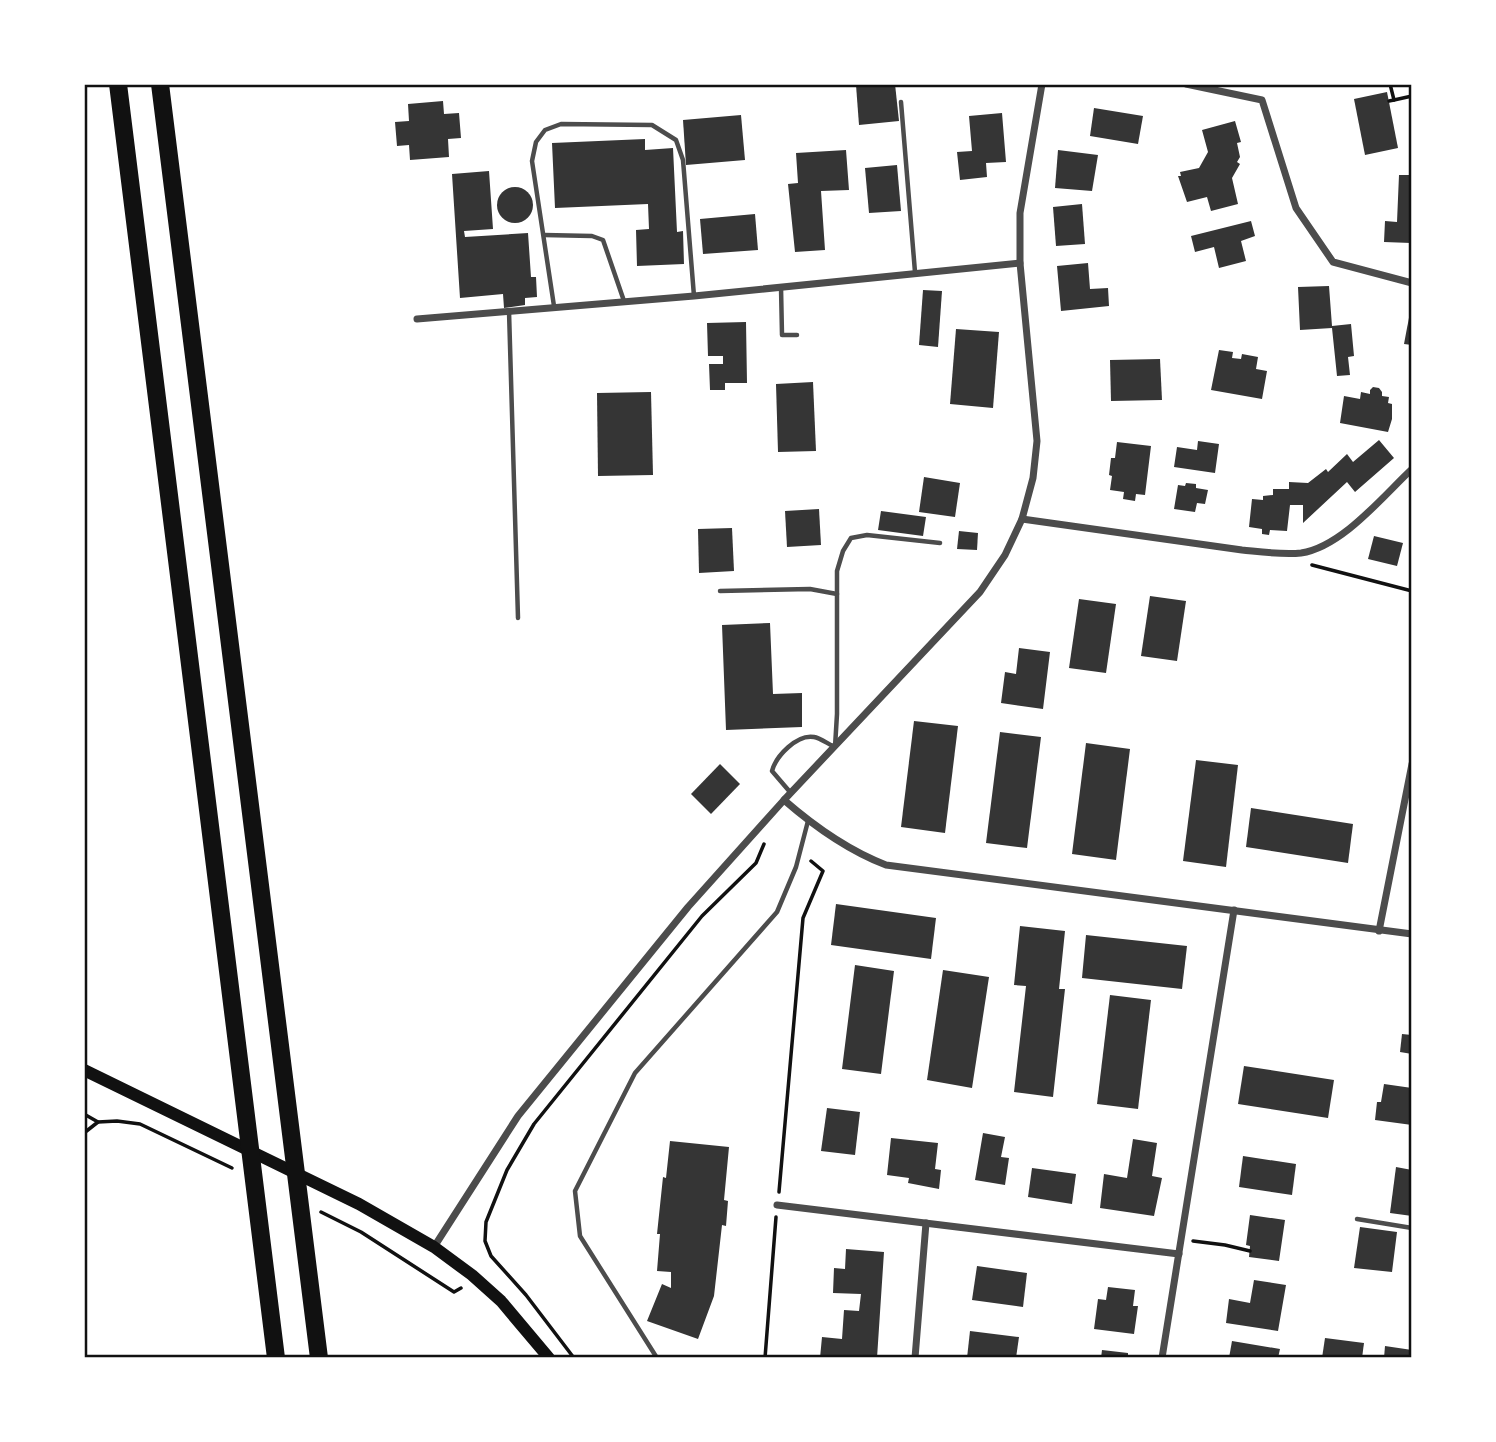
<svg xmlns="http://www.w3.org/2000/svg" width="1496" height="1442" font-family="Overpass,sans-serif">
<style>
.building{fill:#353535}
.lines{fill:none;stroke-linecap:round;stroke-linejoin:round}
.path{stroke:#111;stroke-width:3.5}
.service{stroke:#4c4c4c;stroke-width:4.5}
.minor{stroke:#4c4c4c;stroke-width:7}
.secondary{stroke:#111;stroke-width:12}
.motorway{stroke:#111;stroke-width:18}
.neatline{fill:none;stroke:#111;stroke-width:2.5}
</style>
<rect width="100%" height="100%" fill="#fff"/>
<g class="building">
<path d="M 895,84 L 899,121 L 859,125 L 856,85 Z"/>
<path d="M 1387,92 L 1398,148 L 1365,155 L 1354,99 Z"/>
<path d="M 443,101 L 444,114 L 459,113 L 461,138 L 448,139 L 449,157 L 410,160 L 409,145 L 397,146 L 395,122 L 409,121 L 408,104 Z"/>
<path d="M 1094,108 L 1143,116 L 1138,144 L 1090,136 Z"/>
<path d="M 1002,113 L 1006,162 L 986,163 L 987,177 L 960,180 L 957,152 L 972,151 L 969,116 Z"/>
<path d="M 741,115 L 745,160 L 686,165 L 683,120 Z"/>
<path d="M 1235,121 L 1241,142 L 1237,143 L 1240,157 L 1237,162 L 1240,164 L 1232,178 L 1238,204 L 1211,211 L 1207,197 L 1187,202 L 1178,176 L 1181,176 L 1180,172 L 1199,168 L 1208,152 L 1202,130 Z"/>
<path d="M 645,139 L 645,150 L 673,148 L 677,232 L 683,231 L 684,264 L 637,266 L 636,230 L 649,229 L 648,204 L 555,208 L 552,143 Z"/>
<path d="M 846,150 L 849,190 L 821,191 L 825,250 L 795,252 L 788,184 L 798,183 L 796,153 Z"/>
<path d="M 1058,150 L 1098,155 L 1092,191 L 1055,188 Z"/>
<path d="M 897,165 L 901,211 L 869,213 L 865,168 Z"/>
<path d="M 489,171 L 493,229 L 464,231 L 465,237 L 528,233 L 531,277 L 536,277 L 537,297 L 525,298 L 525,305 L 504,308 L 503,294 L 460,298 L 452,174 Z"/>
<path d="M 1399,175 L 1412,175 L 1411,243 L 1384,242 L 1385,221 L 1397,222 Z"/>
<circle cx="515" cy="205" r="18"/>
<path d="M 1082,204 L 1085,244 L 1056,246 L 1053,207 Z"/>
<path d="M 755,214 L 758,250 L 703,254 L 700,219 Z"/>
<path d="M 1251,221 L 1255,236 L 1241,241 L 1246,261 L 1219,268 L 1214,247 L 1195,252 L 1191,236 Z"/>
<path d="M 1088,263 L 1090,289 L 1108,288 L 1109,306 L 1061,311 L 1057,266 Z"/>
<path d="M 1329,286 L 1332,326 L 1351,324 L 1354,356 L 1348,357 L 1350,375 L 1337,376 L 1332,328 L 1300,330 L 1298,287 Z"/>
<path d="M 923,290 L 942,291 L 938,347 L 919,345 Z"/>
<path d="M 1411,307 L 1412,307 L 1412,345 L 1404,344 Z"/>
<path d="M 746,322 L 747,383 L 725,383 L 725,390 L 710,390 L 709,364 L 723,364 L 723,356 L 708,356 L 707,323 Z"/>
<path d="M 956,329 L 999,332 L 993,408 L 950,404 Z"/>
<path d="M 1219,350 L 1233,352 L 1232,358 L 1241,359 L 1242,354 L 1258,357 L 1256,369 L 1267,371 L 1262,399 L 1211,390 Z"/>
<path d="M 1160,359 L 1162,400 L 1111,401 L 1110,360 Z"/>
<path d="M 813,382 L 816,451 L 778,452 L 776,384 Z"/>
<path d="M 1373,387 L 1379,388 L 1382,392 L 1382,396 L 1389,397 L 1388,403 L 1392,404 L 1392,419 L 1388,432 L 1340,423 L 1344,396 L 1360,399 L 1361,392 L 1370,394 L 1370,390 Z"/>
<path d="M 651,392 L 653,475 L 598,476 L 597,393 Z"/>
<path d="M 1379,440 L 1394,458 L 1355,492 L 1347,482 L 1303,523 L 1303,505 L 1290,505 L 1287,531 L 1270,530 L 1269,535 L 1262,534 L 1262,529 L 1249,527 L 1252,499 L 1263,500 L 1263,496 L 1273,495 L 1273,489 L 1289,489 L 1289,482 L 1308,483 L 1326,469 L 1328,472 L 1347,454 L 1353,462 Z"/>
<path d="M 1198,441 L 1219,444 L 1215,473 L 1174,467 L 1177,447 L 1197,450 Z"/>
<path d="M 1117,442 L 1151,446 L 1145,495 L 1136,494 L 1135,501 L 1123,499 L 1124,492 L 1110,490 L 1112,476 L 1109,475 L 1111,458 L 1115,458 Z"/>
<path d="M 924,477 L 960,483 L 955,517 L 919,512 Z"/>
<path d="M 1186,483 L 1196,484 L 1196,488 L 1208,490 L 1205,504 L 1197,503 L 1195,512 L 1174,509 L 1178,485 L 1185,486 Z"/>
<path d="M 819,509 L 821,545 L 787,547 L 785,511 Z"/>
<path d="M 881,511 L 926,517 L 923,536 L 878,530 Z"/>
<path d="M 732,528 L 734,571 L 699,573 L 698,529 Z"/>
<path d="M 959,531 L 978,533 L 977,550 L 957,549 Z"/>
<path d="M 1374,536 L 1403,543 L 1397,566 L 1368,559 Z"/>
<path d="M 1150,596 L 1186,601 L 1177,661 L 1141,656 Z"/>
<path d="M 1079,599 L 1116,604 L 1106,673 L 1069,668 Z"/>
<path d="M 770,623 L 773,694 L 802,693 L 802,727 L 726,730 L 722,625 Z"/>
<path d="M 1019,648 L 1050,652 L 1043,709 L 1001,703 L 1005,672 L 1016,674 Z"/>
<path d="M 914,721 L 958,726 L 945,833 L 901,827 Z"/>
<path d="M 1000,732 L 1041,737 L 1027,848 L 986,843 Z"/>
<path d="M 1086,743 L 1130,749 L 1116,860 L 1072,854 Z"/>
<path d="M 1196,760 L 1238,765 L 1226,867 L 1183,861 Z"/>
<path d="M 720,764 L 740,784 L 711,814 L 691,794 Z"/>
<path d="M 1251,808 L 1353,824 L 1348,863 L 1246,847 Z"/>
<path d="M 836,904 L 936,918 L 931,959 L 831,945 Z"/>
<path d="M 1020,926 L 1065,931 L 1059,989 L 1065,989 L 1053,1097 L 1014,1092 L 1026,986 L 1014,985 Z"/>
<path d="M 1086,935 L 1187,946 L 1182,989 L 1082,978 Z"/>
<path d="M 855,965 L 894,971 L 881,1074 L 842,1069 Z"/>
<path d="M 943,970 L 989,977 L 972,1088 L 927,1080 Z"/>
<path d="M 1110,995 L 1151,1000 L 1138,1109 L 1097,1104 Z"/>
<path d="M 1402,1034 L 1412,1035 L 1412,1054 L 1400,1052 Z"/>
<path d="M 1244,1066 L 1334,1080 L 1328,1118 L 1238,1104 Z"/>
<path d="M 1384,1084 L 1412,1088 L 1412,1125 L 1375,1120 L 1377,1102 L 1381,1102 Z"/>
<path d="M 827,1108 L 860,1112 L 855,1155 L 821,1151 Z"/>
<path d="M 983,1133 L 1005,1137 L 1001,1157 L 1009,1158 L 1005,1185 L 975,1180 Z"/>
<path d="M 891,1138 L 938,1143 L 935,1169 L 941,1170 L 939,1189 L 908,1183 L 909,1178 L 887,1175 Z"/>
<path d="M 1133,1139 L 1157,1143 L 1152,1176 L 1162,1178 L 1154,1216 L 1100,1208 L 1104,1174 L 1127,1178 Z"/>
<path d="M 670,1141 L 729,1147 L 724,1200 L 728,1201 L 726,1226 L 722,1225 L 714,1296 L 698,1339 L 647,1321 L 662,1284 L 671,1288 L 671,1272 L 657,1271 L 660,1234 L 657,1234 L 663,1177 L 666,1178 Z"/>
<path d="M 1243,1156 L 1296,1164 L 1292,1195 L 1239,1187 Z"/>
<path d="M 1396,1167 L 1412,1170 L 1412,1216 L 1390,1213 Z"/>
<path d="M 1032,1168 L 1076,1174 L 1072,1204 L 1028,1197 Z"/>
<path d="M 1250,1215 L 1285,1220 L 1279,1261 L 1249,1257 L 1250,1246 L 1246,1245 Z"/>
<path d="M 1360,1227 L 1397,1232 L 1392,1272 L 1354,1268 Z"/>
<path d="M 846,1249 L 884,1252 L 877,1358 L 820,1358 L 822,1337 L 842,1339 L 844,1310 L 859,1311 L 861,1294 L 833,1293 L 834,1268 L 845,1269 Z"/>
<path d="M 977,1266 L 1027,1273 L 1023,1307 L 972,1300 Z"/>
<path d="M 1254,1280 L 1286,1285 L 1278,1331 L 1226,1323 L 1229,1299 L 1250,1303 Z"/>
<path d="M 1108,1287 L 1135,1290 L 1133,1306 L 1138,1306 L 1134,1334 L 1094,1329 L 1098,1299 L 1106,1300 Z"/>
<path d="M 970,1331 L 1019,1337 L 1016,1358 L 967,1358 Z"/>
<path d="M 1325,1338 L 1364,1343 L 1362,1358 L 1322,1358 Z"/>
<path d="M 1232,1341 L 1280,1349 L 1278,1358 L 1229,1358 Z"/>
<path d="M 1385,1346 L 1412,1350 L 1412,1358 L 1384,1358 Z"/>
<path d="M 1102,1350 L 1128,1353 L 1128,1358 L 1101,1358 Z"/>
</g>
<g class="lines">
<g class="path">
<path d="M 1394,100 L 1412,96"/>
<path d="M 1389,101 L 1394,100 L 1390,84"/>
<path d="M 1312,565 L 1412,591"/>
<path d="M 84,1114 L 98,1122 L 117,1121 L 140,1124 L 232,1168"/>
<path d="M 84,1133 L 98,1122"/>
<path d="M 779,1192 L 803,918 L 823,871 L 811,861"/>
<path d="M 321,1212 L 361,1232 L 454,1292 L 461,1288"/>
<path d="M 1193,1241 L 1225,1245 L 1250,1251"/>
<path d="M 574,1358 L 526,1295 L 491,1256 L 485,1241 L 486,1222 L 507,1170 L 534,1124 L 702,916 L 756,863 L 764,844"/>
<path d="M 765,1358 L 776,1217"/>
</g>
<g class="service">
<path d="M 901,102 L 915,272"/>
<path d="M 544,235 L 592,236 L 603,240 L 624,301"/>
<path d="M 781,287 L 782,335 L 797,335"/>
<path d="M 554,306 L 532,161 L 536,142 L 545,130 L 561,124 L 652,125 L 676,140 L 683,160 L 694,296"/>
<path d="M 509,311 L 518,618"/>
<path d="M 720,591 L 810,589 L 837,594"/>
<path d="M 790,792 L 772,771 C 776,756 797,734 814,737 C 820,738 828,744 835,747 L 837,714 L 837,571 L 843,551 L 851,538 L 867,535 L 940,543"/>
<path d="M 1357,1219 L 1412,1228"/>
<path d="M 657,1358 L 580,1236 L 575,1191 L 635,1073 L 777,912 L 796,867 L 808,821"/>
</g>
<g class="minor">
<path d="M 1186,84 L 1262,100 L 1296,208 L 1333,262 L 1412,283"/>
<path d="M 417,319 L 694,296 L 1020,263"/>
<path d="M 1022,519 L 1242,550 C 1262,552 1282,555 1301,553 C 1342,547 1383,496 1412,469"/>
<path d="M 784,800 C 815,827 847,850 886,865 L 1412,934"/>
<path d="M 1379,931 L 1412,764"/>
<path d="M 777,1205 L 1179,1254"/>
<path d="M 434,1247 L 518,1116 L 688,907 L 784,800 L 980,592 L 1005,555 L 1022,519 L 1033,478 L 1037,441 L 1020,263 L 1020,213 L 1042,84"/>
<path d="M 915,1358 L 926,1223"/>
<path d="M 1162,1358 L 1234,910"/>
</g>
<path class="secondary" d="M 84,1070 L 359,1204 L 434,1247 L 472,1275 L 501,1301 L 549,1358"/>
<g class="motorway">
<path d="M 118,84 L 276,1358"/>
<path d="M 160,84 L 319,1358"/>
</g>
</g>
<rect width="1496" height="1442" fill="none" stroke="#ffffff" stroke-width="172"/>
<rect x="86" y="86" width="1324" height="1270" class="neatline"/>
</svg>
